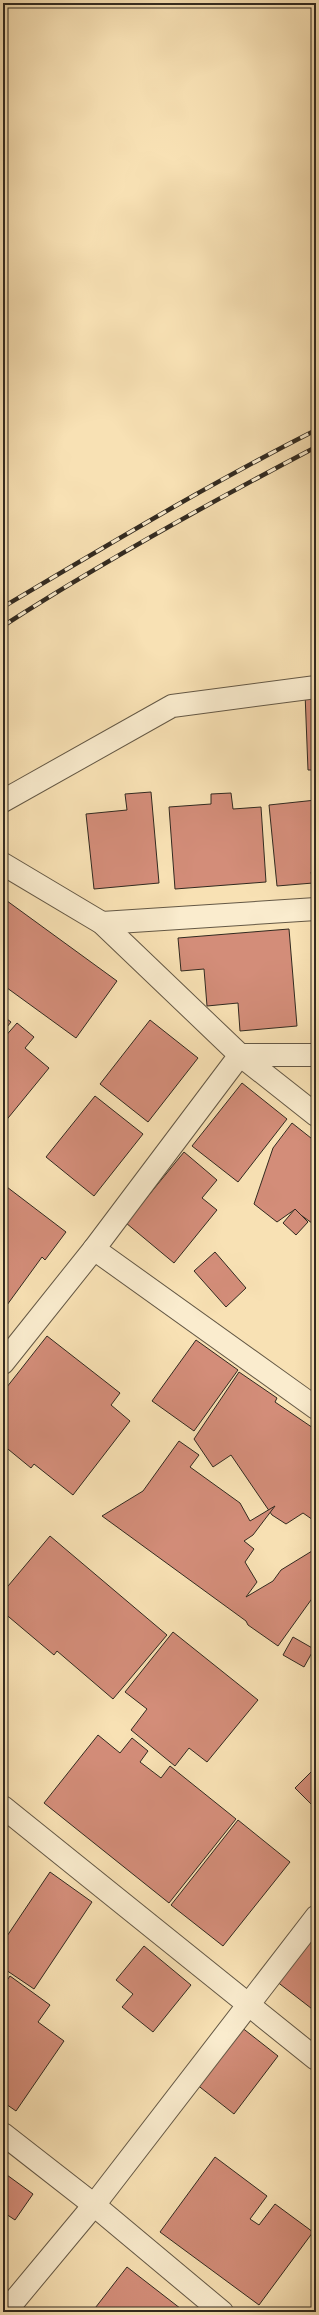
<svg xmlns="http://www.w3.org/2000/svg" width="319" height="2315" font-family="Cardo,serif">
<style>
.building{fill:#d38d79;stroke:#322a20}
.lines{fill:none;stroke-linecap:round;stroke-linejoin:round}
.minor-casing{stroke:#645845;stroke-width:24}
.minor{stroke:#faecce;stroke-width:22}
.rail-casing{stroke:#322a20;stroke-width:4.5}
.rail{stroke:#faecce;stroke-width:3;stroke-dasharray:9;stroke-linecap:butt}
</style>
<rect width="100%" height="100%" fill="#f8e1b4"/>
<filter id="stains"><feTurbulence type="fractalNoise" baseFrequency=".005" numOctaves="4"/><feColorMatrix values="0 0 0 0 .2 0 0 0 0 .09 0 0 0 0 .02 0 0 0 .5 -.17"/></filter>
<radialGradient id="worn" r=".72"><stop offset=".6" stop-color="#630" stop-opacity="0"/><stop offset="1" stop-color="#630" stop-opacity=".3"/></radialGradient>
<g class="building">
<path d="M 305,693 L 316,693 L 316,770 L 308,770 Z"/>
<path d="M 151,792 L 159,883 L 94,889 L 86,814 L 127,810 L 125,794 Z"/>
<path d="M 231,793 L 233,809 L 261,807 L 266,882 L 175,889 L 169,807 L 211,804 L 211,794 Z"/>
<path d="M 316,800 L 316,872 L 311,872 L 313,883 L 277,886 L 269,805 Z"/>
<path d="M 3,898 L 117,981 L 76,1038 L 3,985 Z"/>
<path d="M 289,929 L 297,1026 L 240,1031 L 238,1003 L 207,1006 L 204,969 L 181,971 L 178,938 Z"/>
<path d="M 3,1016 L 11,1022 L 3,1032 Z"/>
<path d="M 150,1020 L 198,1058 L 148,1122 L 100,1084 Z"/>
<path d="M 17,1023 L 34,1037 L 25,1048 L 49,1068 L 4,1123 L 3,1039 Z"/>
<path d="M 242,1083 L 287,1119 L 238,1182 L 192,1146 Z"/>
<path d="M 95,1096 L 143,1134 L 94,1196 L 46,1157 Z"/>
<path d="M 292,1123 L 316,1142 L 316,1226 L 294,1210 L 277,1222 L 254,1204 L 273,1148 Z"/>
<path d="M 184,1152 L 217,1180 L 202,1198 L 217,1210 L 174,1263 L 126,1223 Z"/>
<path d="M 3,1184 L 66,1232 L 45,1260 L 42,1257 L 7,1305 L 3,1302 Z"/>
<path d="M 295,1209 L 308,1222 L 296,1235 L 283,1223 Z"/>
<path d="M 215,1252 L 246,1288 L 226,1307 L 194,1271 Z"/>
<path d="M 47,1336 L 120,1393 L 111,1405 L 130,1421 L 73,1495 L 34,1464 L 31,1468 L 3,1445 L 3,1392 Z"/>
<path d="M 196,1340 L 238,1370 L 194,1431 L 152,1401 Z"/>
<path d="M 239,1372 L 277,1398 L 275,1402 L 316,1430 L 316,1522 L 303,1513 L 286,1524 L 272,1515 L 231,1455 L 213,1467 L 194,1439 Z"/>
<path d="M 179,1441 L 199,1455 L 190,1467 L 240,1503 L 250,1521 L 275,1506 L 253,1535 L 244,1541 L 254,1549 L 245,1562 L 257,1582 L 246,1597 L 273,1581 L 281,1570 L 312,1551 L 316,1553 L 316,1593 L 278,1646 L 248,1625 L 246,1621 L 102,1516 L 143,1491 Z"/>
<path d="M 50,1536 L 167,1635 L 113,1699 L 57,1651 L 54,1655 L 3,1612 L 3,1592 Z"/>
<path d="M 173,1632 L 258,1700 L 207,1762 L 189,1748 L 175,1766 L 131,1730 L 147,1709 L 125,1692 Z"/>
<path d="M 293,1637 L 314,1649 L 304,1667 L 283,1655 Z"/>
<path d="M 98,1735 L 120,1753 L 132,1738 L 148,1751 L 140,1762 L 161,1778 L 170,1766 L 236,1819 L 169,1903 L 44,1803 Z"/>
<path d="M 316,1767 L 316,1809 L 295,1788 Z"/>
<path d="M 238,1820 L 290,1862 L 223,1946 L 171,1905 Z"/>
<path d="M 50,1872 L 92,1902 L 34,1989 L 3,1968 L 3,1942 Z"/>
<path d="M 316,1912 L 316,2012 L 267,1974 Z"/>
<path d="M 144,1946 L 191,1985 L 153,2032 L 122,2007 L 133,1994 L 116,1980 Z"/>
<path d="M 10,1976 L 50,2005 L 38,2022 L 64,2041 L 16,2111 L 3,2102 L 3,1986 Z"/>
<path d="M 236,2023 L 278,2056 L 234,2114 L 191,2080 Z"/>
<path d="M 215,2157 L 267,2196 L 250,2219 L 259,2225 L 275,2204 L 313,2232 L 259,2305 L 160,2232 Z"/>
<path d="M 7,2175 L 33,2194 L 15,2220 L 3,2212 L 3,2180 Z"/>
<path d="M 127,2267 L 185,2312 L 92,2312 Z"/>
</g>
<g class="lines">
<defs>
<g id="minor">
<path d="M 3,801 L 172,706 L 316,687"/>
<path d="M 3,864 L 102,923 L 240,1055 L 316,1115"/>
<path d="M 102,923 L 316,909"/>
<path d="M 94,1249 L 316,1408"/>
<path d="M 3,1363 L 94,1249 L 240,1055 L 316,1055"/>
<path d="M 3,1807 L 316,2059"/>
<path d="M 3,2134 L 94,2205 L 222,2312"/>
<path d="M 5,2312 L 94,2205 L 316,1917"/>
</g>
</defs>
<use href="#minor" class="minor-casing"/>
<use href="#minor" class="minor"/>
<defs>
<g id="rail">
<path d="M 3,607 C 106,546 209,484 316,430"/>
<path d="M 3,626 C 104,561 209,503 316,447"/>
</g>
</defs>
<use href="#rail" class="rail-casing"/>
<use href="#rail" class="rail"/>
</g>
<rect width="319" height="2315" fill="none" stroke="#f8e1b4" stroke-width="16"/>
<rect x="4" y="4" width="311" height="2307" fill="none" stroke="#322a20" stroke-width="2"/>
<rect x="8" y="8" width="303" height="2299" fill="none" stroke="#322a20"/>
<rect width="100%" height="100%" filter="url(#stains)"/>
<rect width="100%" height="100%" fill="url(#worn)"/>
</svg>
